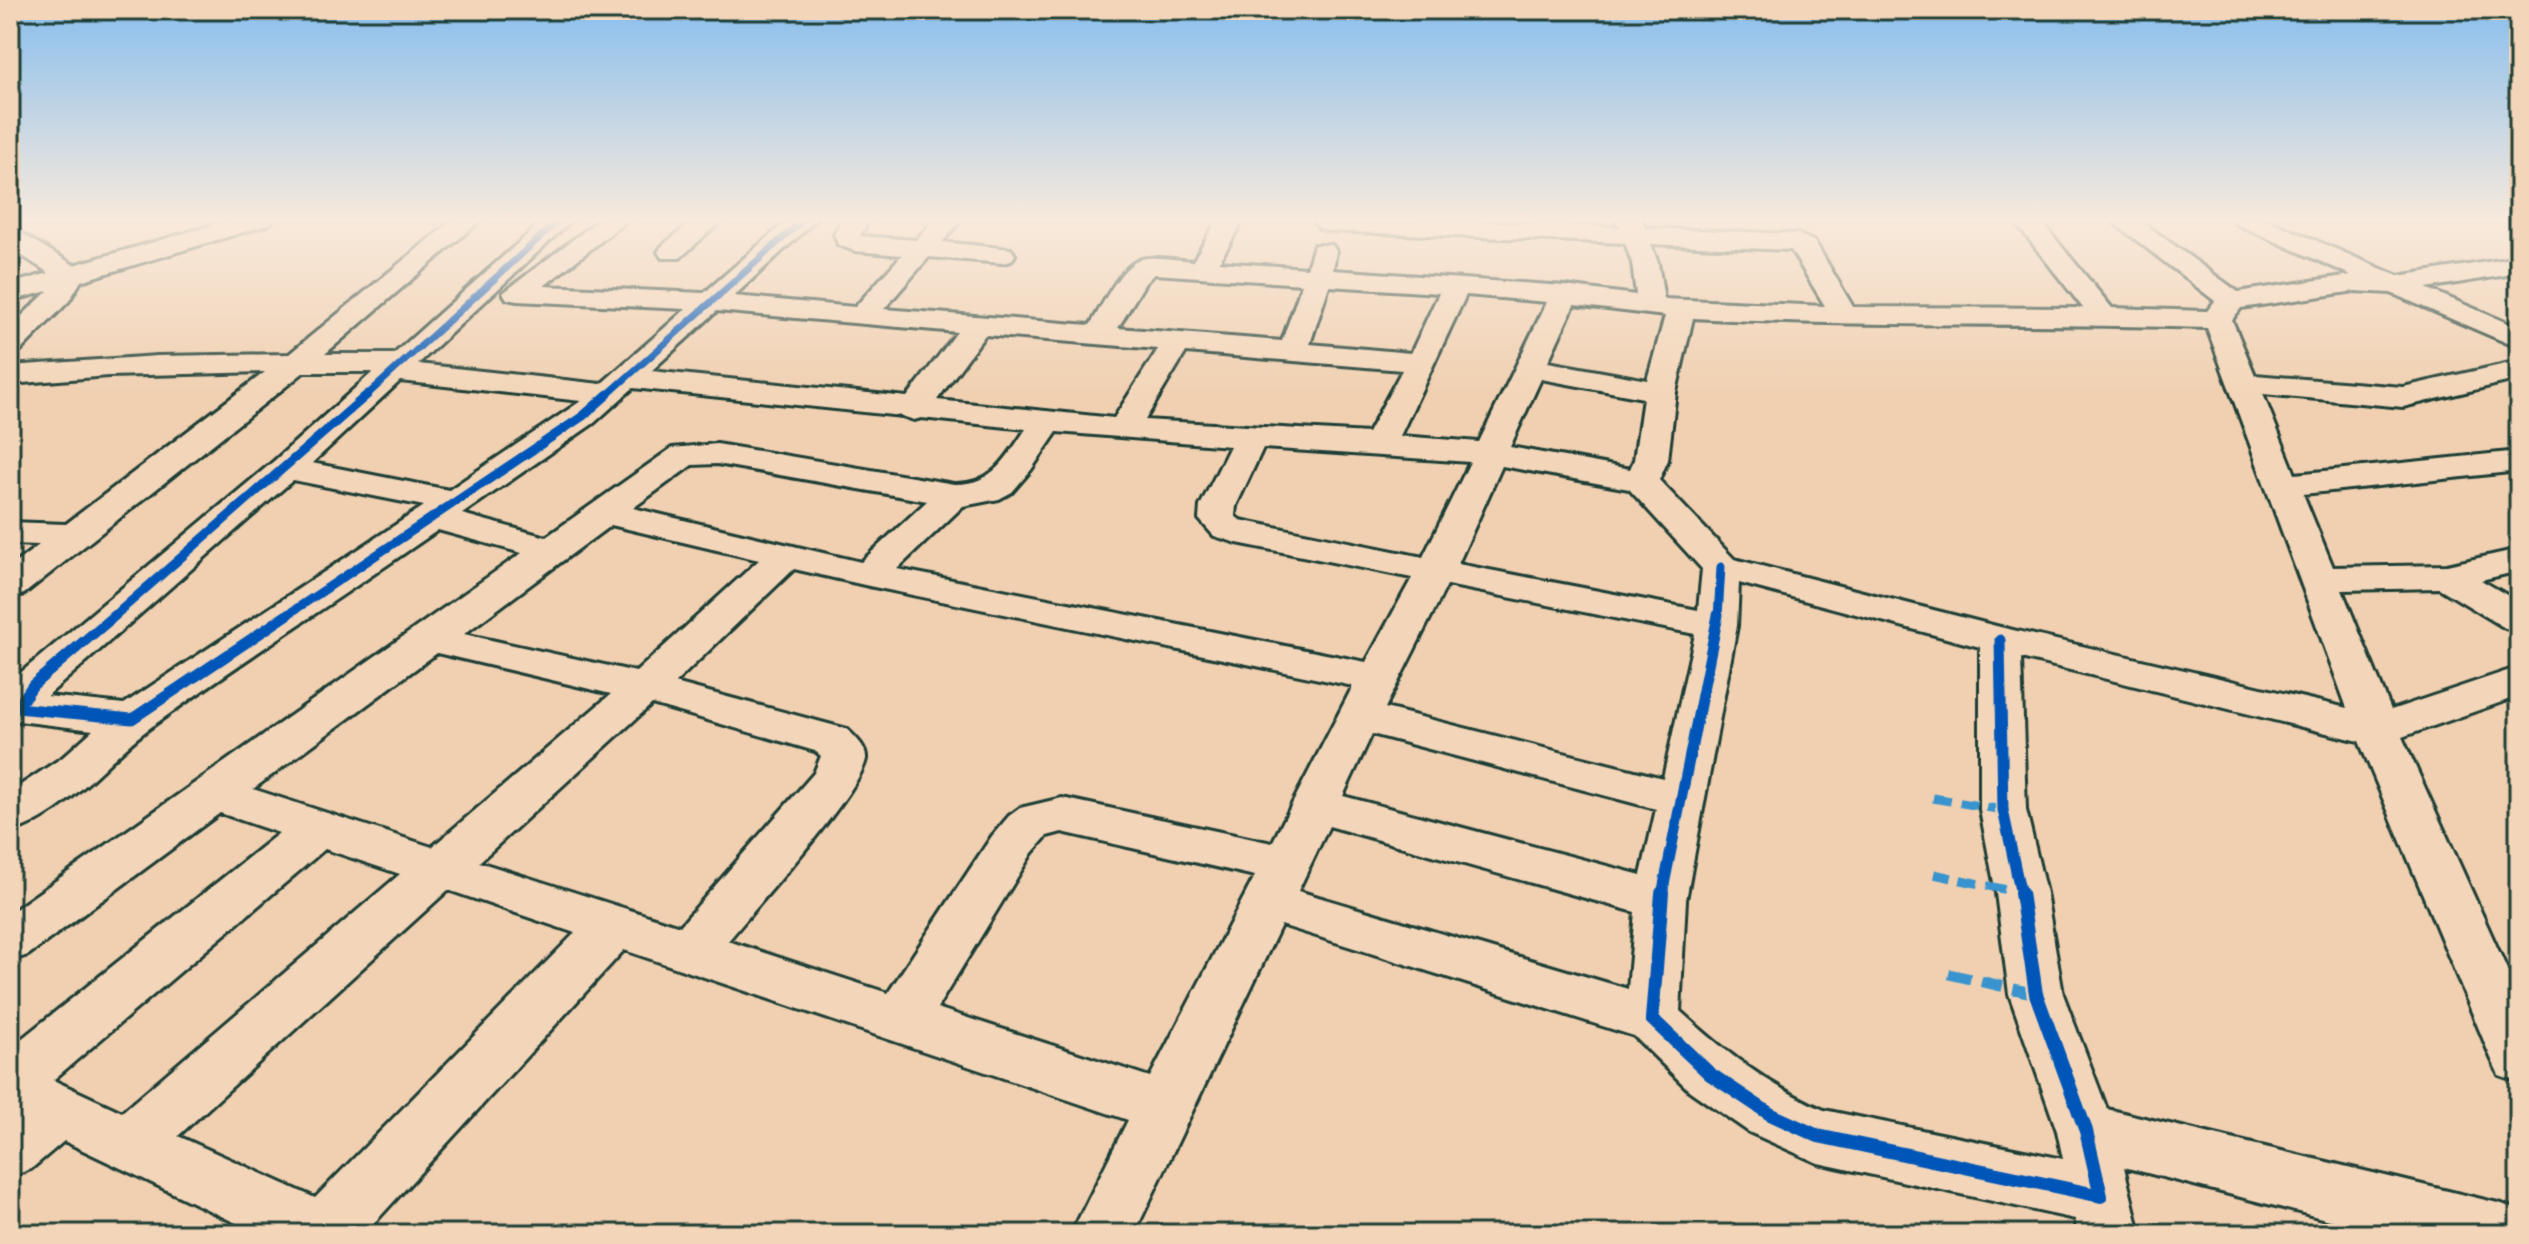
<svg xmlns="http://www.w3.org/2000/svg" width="2529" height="1244" font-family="'Gochi Hand',sans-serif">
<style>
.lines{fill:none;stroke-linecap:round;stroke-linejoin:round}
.minor-casing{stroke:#1f3d34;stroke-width:6}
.minor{fill:#f3d6b9;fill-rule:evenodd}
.quiet-far1{stroke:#3993ce;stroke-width:9;stroke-dasharray:18 9;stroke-linecap:butt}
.quiet{stroke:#3993ce;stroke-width:11;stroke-dasharray:22 11;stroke-linecap:butt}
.cycleway-far3-casing{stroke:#f3d6b9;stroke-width:11}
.cycleway-far2-casing{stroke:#f3d6b9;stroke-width:13}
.cycleway-far1-casing{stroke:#f3d6b9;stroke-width:16}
.cycleway-casing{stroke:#f3d6b9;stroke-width:19}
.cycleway-far3{stroke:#0057b8;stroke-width:7}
.cycleway-far2{stroke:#0057b8;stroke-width:9}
.cycleway-far1{stroke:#0057b8;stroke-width:11}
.cycleway{stroke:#0057b8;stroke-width:14}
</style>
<rect width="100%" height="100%" fill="#f0d0b1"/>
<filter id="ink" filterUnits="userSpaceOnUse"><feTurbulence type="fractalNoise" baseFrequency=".0125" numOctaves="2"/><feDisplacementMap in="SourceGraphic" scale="16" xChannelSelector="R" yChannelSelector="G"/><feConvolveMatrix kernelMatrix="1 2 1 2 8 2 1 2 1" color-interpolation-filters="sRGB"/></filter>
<g filter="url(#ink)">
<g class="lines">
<defs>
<g id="minor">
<path d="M 234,219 L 274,219 L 270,224 L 81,281 L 69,301 L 21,350 L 10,353 L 10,327 L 48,291 L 10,301 L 10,284 L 49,273 L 10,248 L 10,229 L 19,232 L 74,265 Z"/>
<path d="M 454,219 L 482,219 L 325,354 L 394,354 L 545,219 L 573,219 L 418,364 L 601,384 L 686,309 L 517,301 L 507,299 L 503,293 L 600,219 L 629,219 L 544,286 L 704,293 L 789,219 L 817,219 L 734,296 L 855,307 L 902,255 L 855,251 L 838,245 L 834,234 L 843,219 L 869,219 L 860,236 L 916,240 L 935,219 L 962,219 L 942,242 L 1011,249 L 1015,255 L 1011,261 L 1002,263 L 929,257 L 884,309 L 1090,325 C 1103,306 1121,260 1147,258 C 1162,257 1178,260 1193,261 L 1218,219 L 1244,219 L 1219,262 L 1307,268 L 1314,245 L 1332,245 L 1336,251 L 1333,270 L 1565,286 L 1636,295 L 1632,263 L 1625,243 L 1328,231 L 1319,228 L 1315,223 L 1318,219 L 1416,219 L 1619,227 L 1616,219 L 1642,219 L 1645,228 L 1798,234 L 1815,242 L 1853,307 L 2083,308 L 2013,219 L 2039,219 L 2112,308 L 2207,311 L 2215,301 L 2109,219 L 2138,219 L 2238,292 L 2351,275 L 2236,224 L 2232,219 L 2266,219 L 2398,276 L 2519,257 L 2519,273 L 2426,288 L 2519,328 L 2519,348 L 2391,293 L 2355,291 L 2241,308 L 2232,320 L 2255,375 L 2403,387 L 2519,361 L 2519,379 L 2403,407 L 2263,394 L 2295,474 L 2519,451 L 2519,471 L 2303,494 L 2333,567 L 2447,565 L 2519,549 L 2519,571 L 2481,580 L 2519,602 L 2519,631 L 2505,628 L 2439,588 L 2342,590 L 2391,710 L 2519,667 L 2519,696 L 2402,737 L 2519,996 L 2519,1082 L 2499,1075 L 2491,1058 L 2359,741 L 2021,658 L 2026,810 L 2046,893 L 2063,994 L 2107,1109 L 2502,1204 L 2519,1211 L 2519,1234 L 2384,1234 L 2124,1167 L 2140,1234 L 2078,1234 L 2075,1219 L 1818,1163 L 1749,1132 L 1690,1091 L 1634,1036 L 1281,925 L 1134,1234 L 1071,1234 L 1128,1120 L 624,950 L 364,1234 L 259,1234 L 64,1141 L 31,1169 L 10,1177 L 10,1048 L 279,833 L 220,813 L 28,955 L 10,961 L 10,913 L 522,553 L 438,530 C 343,596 245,659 151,727 C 104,761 68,815 10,832 L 10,792 L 63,757 L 93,730 L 10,720 L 10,686 L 18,675 L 274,461 L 373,372 L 304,372 L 24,594 L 10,598 L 10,567 L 39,545 L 10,544 L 10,522 L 66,524 L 265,372 L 108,376 L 10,384 L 10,366 L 157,356 L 289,354 ZM 1651,244 L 1791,250 L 1825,306 L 1664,299 L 1658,263 ZM 1154,274 L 1302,284 L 1282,341 L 1118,328 L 1145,283 ZM 1329,286 L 1439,293 L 1411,353 L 1310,344 ZM 1466,295 L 1547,302 L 1479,442 L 1400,436 ZM 1574,305 L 1665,316 L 1647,380 L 1548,362 ZM 717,311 L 957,332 L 907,397 L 651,371 ZM 1693,318 C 1864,328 2035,322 2207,328 L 2347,708 L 2000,627 L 1734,559 L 1659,480 L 1668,460 L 1676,392 ZM 985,335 L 1158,349 L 1114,418 L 937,400 ZM 1186,352 L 1402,370 L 1368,433 L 1145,420 ZM 1541,379 L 1643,398 L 1634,460 L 1630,469 L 1510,447 ZM 400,381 L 581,401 L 449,490 L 312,463 ZM 633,388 L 902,416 L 914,420 L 921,418 L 1026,429 C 1006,458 993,485 954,484 L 717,444 L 672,448 L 546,537 L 462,514 L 594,423 ZM 1057,432 L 1230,446 L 1200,506 L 1199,519 L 1214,536 L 1237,543 L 1412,578 L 1366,662 L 897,569 L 963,506 L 999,499 L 1012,492 L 1031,470 ZM 1263,448 L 1470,462 L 1423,557 L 1240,520 L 1235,516 L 1236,506 ZM 717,464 L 927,501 L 861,562 L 633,508 L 692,465 ZM 1502,466 L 1629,489 L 1702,569 L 1698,610 L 1458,564 ZM 293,480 L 424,506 L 124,704 L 47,696 ZM 611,525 L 759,560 L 636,672 L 464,634 ZM 794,569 L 869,586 L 1353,686 L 1272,843 L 1062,798 L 1020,808 L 1009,816 L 992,836 L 888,993 L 728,941 C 755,908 860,793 866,759 C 867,747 855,737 847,729 L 675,683 ZM 1739,583 L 1980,647 L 1980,810 L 1996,893 L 2009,994 L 2057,1131 L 2063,1159 L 1824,1110 C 1767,1085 1725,1052 1680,1011 L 1686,900 L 1737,626 ZM 1447,585 L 1695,634 L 1663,778 L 1385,708 ZM 437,653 L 611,694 L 432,847 L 253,789 ZM 652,704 L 815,751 L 821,756 L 814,773 L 680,926 L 479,862 ZM 1372,734 L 1656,809 L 1641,875 L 1343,796 ZM 1329,826 L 1635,912 L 1628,989 L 1298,891 ZM 1062,832 L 1255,876 L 1150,1077 L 937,1008 L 1032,853 L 1047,836 ZM 325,849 L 400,874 L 122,1112 L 53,1080 ZM 448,890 L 575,933 L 315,1198 L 178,1136 Z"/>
<path d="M 695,219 L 723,219 L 680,258 L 662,258 L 658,252 L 662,246 Z"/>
</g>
</defs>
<use href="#minor" class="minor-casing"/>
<use href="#minor" class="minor"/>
<g class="quiet-far1">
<path d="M 1933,798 L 2003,810"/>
<path d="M 1934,874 L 2021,893"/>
</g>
<path class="quiet" d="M 1949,974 L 2036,994"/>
<defs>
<g id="cycleway-far3">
<path d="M 366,396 L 560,219"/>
<path d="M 606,396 L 804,219"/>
</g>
<g id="cycleway-far2">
<path d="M 113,617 L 368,394"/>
<path d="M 284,617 L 583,416 L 608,394"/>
<path d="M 1718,617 L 1721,567"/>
</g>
<g id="cycleway-far1">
<path d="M 115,615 L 33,685 L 17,708 L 132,719 L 287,615"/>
<path d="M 2000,640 L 2003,810 L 2021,895"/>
<path d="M 1662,895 L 1718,615"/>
</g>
<path id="cycleway" d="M 1662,893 L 1652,1019 L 1710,1074 L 1770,1114 L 1818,1136 L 2101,1196 L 2086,1131 L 2036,994 L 2021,893"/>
</defs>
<use href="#cycleway-far3" class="cycleway-far3-casing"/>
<use href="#cycleway-far2" class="cycleway-far2-casing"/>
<use href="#cycleway-far1" class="cycleway-far1-casing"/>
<use href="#cycleway" class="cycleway-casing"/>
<use href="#cycleway-far3" class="cycleway-far3"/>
<use href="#cycleway-far2" class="cycleway-far2"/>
<use href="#cycleway-far1" class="cycleway-far1"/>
<use href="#cycleway" class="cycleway"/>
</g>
</g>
<linearGradient id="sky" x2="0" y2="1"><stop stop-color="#88beee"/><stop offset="0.56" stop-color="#f8eadc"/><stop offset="1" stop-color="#f8eadc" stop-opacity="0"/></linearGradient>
<rect width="2529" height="393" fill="url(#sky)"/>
<rect width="2529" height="1244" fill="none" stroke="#f3d6b9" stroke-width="40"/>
<rect x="20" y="20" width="2489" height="1204" fill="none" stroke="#1f3d34" stroke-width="3" filter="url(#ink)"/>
</svg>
